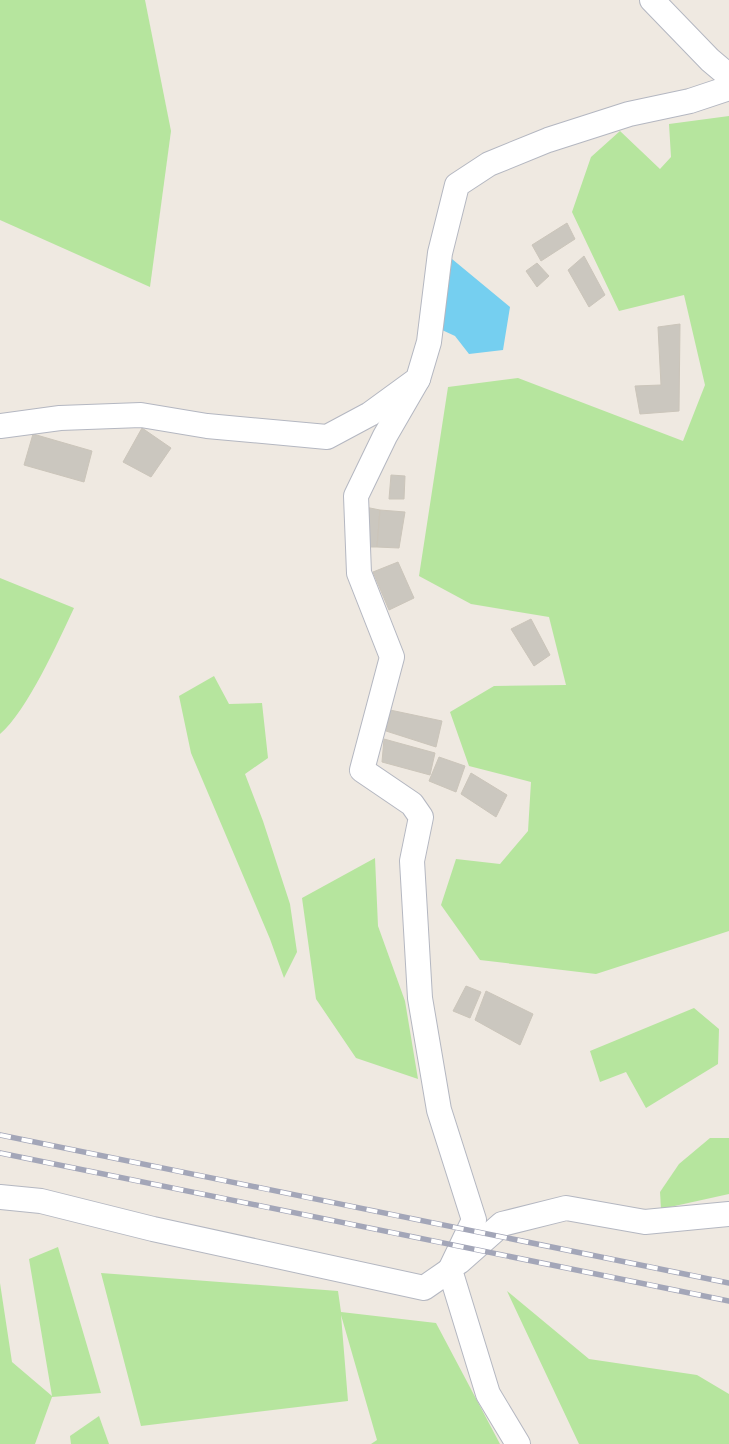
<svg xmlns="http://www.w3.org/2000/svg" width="729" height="1444" font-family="'Varela Round',sans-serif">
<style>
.green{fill:#b6e59e}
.water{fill:#75cff0}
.building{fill:#cbc7bf;stroke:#cbc5ba}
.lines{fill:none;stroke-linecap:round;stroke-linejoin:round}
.minor-casing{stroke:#b4b7c1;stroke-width:26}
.minor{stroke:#fff;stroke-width:24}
.rail-casing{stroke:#a3a6b8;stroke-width:5.5}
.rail{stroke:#fff;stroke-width:4;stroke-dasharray:11;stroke-linecap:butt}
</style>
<rect width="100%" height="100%" fill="#efe9e1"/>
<g class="green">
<path d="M 0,0 L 145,0 L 171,131 L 150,287 L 0,220 Z"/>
<path d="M 729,116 L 729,931 L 596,974 L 480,960 L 441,905 L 456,859 L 500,864 L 528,831 L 531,782 L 469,766 L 450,712 L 494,686 L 566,685 L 549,617 L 471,604 L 419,576 L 448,387 L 518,378 L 683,441 L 705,385 L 684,295 L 619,311 L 572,212 L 591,157 L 620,131 L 660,169 L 671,157 L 669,124 Z"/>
<path d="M 0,578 L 74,608 C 58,642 27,711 0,734 Z"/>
<path d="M 214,676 L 229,704 L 262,703 L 268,758 L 245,774 L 263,821 L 290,904 L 297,952 L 284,978 L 270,939 L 191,753 L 179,696 Z"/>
<path d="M 375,858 L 378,926 L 405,1001 L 418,1079 L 356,1058 L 316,999 L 302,898 Z"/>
<path d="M 694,1008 L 719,1029 L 718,1064 L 646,1108 L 626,1072 L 600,1082 L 590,1051 Z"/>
<path d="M 710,1138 L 729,1138 L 729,1194 L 661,1209 L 660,1192 L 679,1164 Z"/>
<path d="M 58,1247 L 101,1393 L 52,1397 L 35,1444 L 0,1444 L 0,1283 L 12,1362 L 52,1396 L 29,1259 Z"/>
<path d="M 101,1273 L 338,1291 L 341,1312 L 436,1323 L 500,1444 L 371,1444 L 377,1440 L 341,1315 L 348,1401 L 141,1426 Z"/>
<path d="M 507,1291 L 589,1359 L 697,1375 L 729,1394 L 729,1444 L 579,1444 Z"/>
<path d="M 99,1416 L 109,1444 L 71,1444 L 70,1436 Z"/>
</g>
<path class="water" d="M 452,259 L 510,307 L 503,350 L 469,354 L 455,336 L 442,330 Z"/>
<g class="building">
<path d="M 567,223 L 575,239 L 541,261 L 532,245 Z"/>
<path d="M 584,256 L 605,295 L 589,307 L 568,270 Z"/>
<path d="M 537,263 L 549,276 L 537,287 L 526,271 Z"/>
<path d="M 680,324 L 679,411 L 640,414 L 635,386 L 661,385 L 658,327 Z"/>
<path d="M 142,428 L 171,448 L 151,477 L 123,462 Z"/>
<path d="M 33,434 L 92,451 L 84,482 L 24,465 Z"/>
<path d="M 391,475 L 405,476 L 404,499 L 389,499 Z"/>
<path d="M 365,507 L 380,510 L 377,547 L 364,547 Z"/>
<path d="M 380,510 L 405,512 L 399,548 L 377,547 Z"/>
<path d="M 398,562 L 414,598 L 389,610 L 373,572 Z"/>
<path d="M 531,619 L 550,655 L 534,666 L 511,629 Z"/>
<path d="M 390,710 L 442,721 L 436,747 L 386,731 Z"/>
<path d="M 384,739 L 435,753 L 430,775 L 382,762 Z"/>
<path d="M 439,757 L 465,766 L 456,792 L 429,781 Z"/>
<path d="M 471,773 L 507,795 L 496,817 L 461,794 Z"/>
<path d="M 466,986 L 481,992 L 470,1018 L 453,1011 Z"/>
<path d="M 486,991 L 533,1014 L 520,1045 L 475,1020 Z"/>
</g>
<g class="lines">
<defs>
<g id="minor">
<path d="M 652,0 L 710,60 L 729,76"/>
<path d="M 418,379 L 385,436 L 356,496 L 359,573 L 392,657 L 362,770 L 412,804 L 421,817 L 412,861 L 420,998 L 439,1110 L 474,1220 L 450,1270"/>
<path d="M 0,426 L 60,418 L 141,415 L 207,426 L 327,437 L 370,414 L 418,379 L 429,342 L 440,253 L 457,185 L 489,164 L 548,140 L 629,114 L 690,101 L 729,88"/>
<path d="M 0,1197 L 41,1201 L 153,1229 L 424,1288 L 450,1270 L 488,1394 L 518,1444"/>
<path d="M 459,1262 L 502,1224 L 566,1208 L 645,1222 L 729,1214"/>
</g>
</defs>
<use href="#minor" class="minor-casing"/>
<use href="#minor" class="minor"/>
<defs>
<g id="rail">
<path d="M 0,1135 L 729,1283"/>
<path d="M 0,1153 L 729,1301"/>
</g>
</defs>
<use href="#rail" class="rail-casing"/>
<use href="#rail" class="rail"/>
</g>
</svg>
